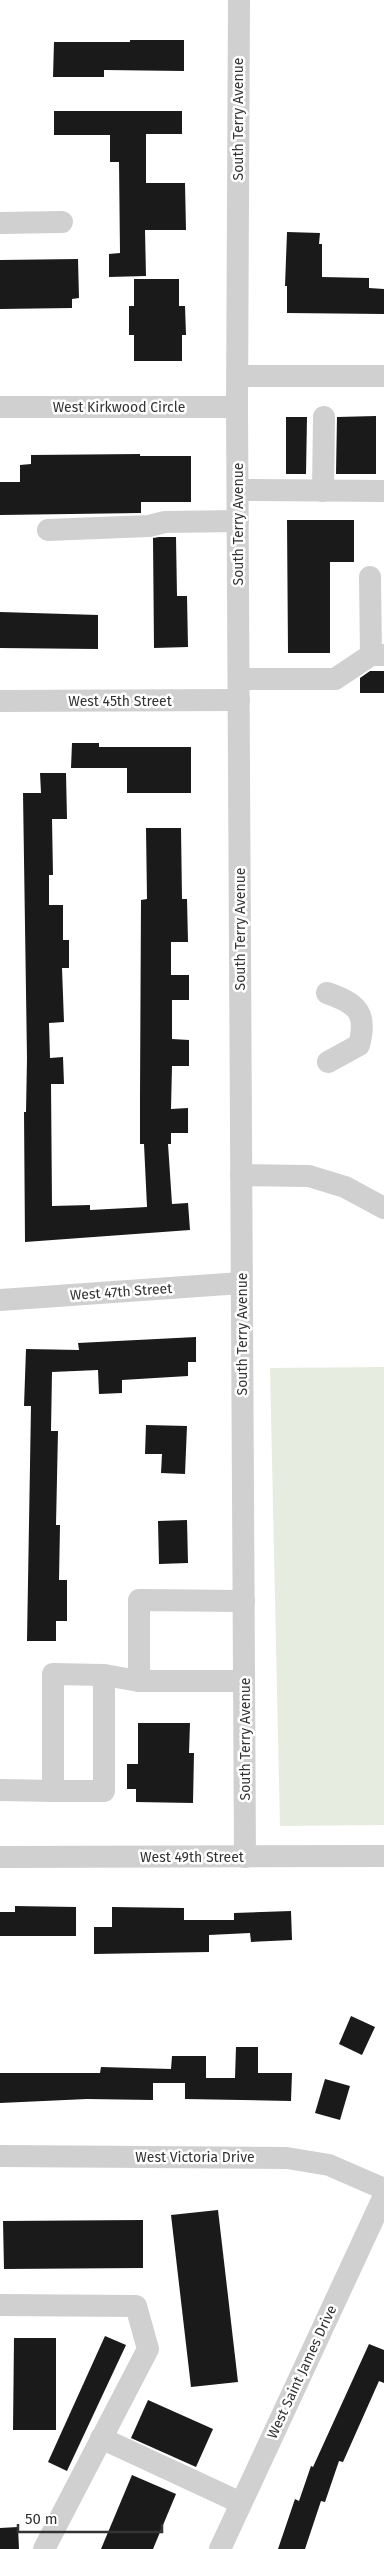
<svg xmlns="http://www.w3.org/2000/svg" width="384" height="2549" font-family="'Fira Sans',sans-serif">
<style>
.green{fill:#e6ecdf}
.building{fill:#1a1a1a}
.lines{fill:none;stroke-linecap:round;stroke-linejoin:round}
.minor{stroke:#d0d0d0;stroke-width:22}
.labels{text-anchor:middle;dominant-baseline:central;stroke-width:5;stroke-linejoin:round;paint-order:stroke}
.street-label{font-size:14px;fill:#333;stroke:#fff}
</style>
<rect width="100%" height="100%" fill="#fff"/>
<path class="green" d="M 384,1367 L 384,1825 L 280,1826 L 270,1368 Z"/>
<g class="building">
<path d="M 130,40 L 184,40 L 184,71 L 104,70 L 104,77 L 53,77 L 54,42 L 130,42 Z"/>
<path d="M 54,111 L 182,111 L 182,134 L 146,134 L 146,183 L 185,183 L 186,230 L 145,230 L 146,276 L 109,277 L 109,254 L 120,253 L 119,162 L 110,162 L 110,135 L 54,135 Z"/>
<path d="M 287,232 L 320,233 L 319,244 L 322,244 L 322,277 L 369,278 L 369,288 L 384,289 L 384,314 L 287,313 L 287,286 L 285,286 Z"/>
<path d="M 78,259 L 79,298 L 72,299 L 72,308 L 0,309 L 0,260 Z"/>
<path d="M 134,279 L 179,279 L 179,306 L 185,306 L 186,335 L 182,335 L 182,361 L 134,361 L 134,335 L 129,335 L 129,306 L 134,306 Z"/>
<path d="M 376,416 L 376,474 L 336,474 L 337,417 Z"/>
<path d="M 286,417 L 307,417 L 306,474 L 286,474 Z"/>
<path d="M 140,454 L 140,456 L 191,456 L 191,502 L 141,502 L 141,513 L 0,515 L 0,482 L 20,482 L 20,465 L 31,464 L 31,455 Z"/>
<path d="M 287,520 L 354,520 L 354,562 L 330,562 L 330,653 L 288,653 Z"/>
<path d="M 159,537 L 176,537 L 177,596 L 187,596 L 188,647 L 154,648 L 153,538 Z"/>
<path d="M 0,612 L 98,615 L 98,649 L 0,648 Z"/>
<path d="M 370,671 L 384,671 L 384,693 L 360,693 L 360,678 Z"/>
<path d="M 72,743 L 99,743 L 99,747 L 191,747 L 191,793 L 127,793 L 127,768 L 71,768 Z"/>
<path d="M 40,773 L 66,773 L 67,819 L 52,819 L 53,875 L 49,875 L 49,905 L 63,905 L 63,940 L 69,940 L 69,968 L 62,968 L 64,1022 L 49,1023 L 50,1058 L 63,1057 L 64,1084 L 51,1084 L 52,1206 L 90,1205 L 90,1210 L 147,1207 L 144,1144 L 140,1144 L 140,1097 L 141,900 L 147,899 L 146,828 L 181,828 L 182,899 L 187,899 L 188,942 L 171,942 L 171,975 L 189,975 L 189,1000 L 172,1000 L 172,1039 L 189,1040 L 189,1066 L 172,1066 L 171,1109 L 188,1108 L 188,1133 L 171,1133 L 171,1144 L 168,1144 L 172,1204 L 188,1203 L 190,1230 L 25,1242 L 24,1112 L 26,1112 L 27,1058 L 23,793 L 41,793 Z"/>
<path d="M 196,1337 L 196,1362 L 188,1362 L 188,1376 L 122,1380 L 122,1393 L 99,1394 L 98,1370 L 52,1372 L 51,1431 L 58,1431 L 56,1525 L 60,1525 L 59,1580 L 67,1580 L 67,1621 L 56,1621 L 56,1641 L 27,1641 L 31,1406 L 24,1406 L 26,1349 L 79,1350 L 78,1343 Z"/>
<path d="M 146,1425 L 187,1426 L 185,1474 L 161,1473 L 162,1454 L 145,1454 Z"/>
<path d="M 187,1520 L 188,1563 L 159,1564 L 158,1521 Z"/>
<path d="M 138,1723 L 190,1723 L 189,1753 L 194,1753 L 193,1803 L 136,1802 L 136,1789 L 127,1789 L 127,1764 L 138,1764 Z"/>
<path d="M 15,1906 L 76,1907 L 76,1936 L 0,1936 L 0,1912 L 15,1912 Z"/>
<path d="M 112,1907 L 184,1908 L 184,1920 L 234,1920 L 234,1913 L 291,1911 L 292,1940 L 251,1942 L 250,1933 L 209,1935 L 209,1952 L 94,1954 L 94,1927 L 112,1927 Z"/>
<path d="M 351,2016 L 375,2027 L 362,2055 L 339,2044 Z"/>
<path d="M 236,2047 L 258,2047 L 258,2073 L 292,2073 L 291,2101 L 185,2099 L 185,2083 L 153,2083 L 153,2100 L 87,2099 L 0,2103 L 0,2073 L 100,2073 L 101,2067 L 171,2069 L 172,2056 L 206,2056 L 206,2078 L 235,2078 Z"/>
<path d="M 325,2079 L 350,2086 L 340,2120 L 315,2113 Z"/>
<path d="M 218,2210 L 238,2382 L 191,2387 L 171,2215 Z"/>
<path d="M 143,2220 L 143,2268 L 4,2269 L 3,2221 Z"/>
<path d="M 105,2336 L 126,2345 L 67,2471 L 48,2462 Z"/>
<path d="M 14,2338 L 56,2338 L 56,2430 L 13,2430 Z"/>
<path d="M 369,2344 L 384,2350 L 384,2383 L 379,2381 L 343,2462 L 339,2461 L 325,2502 L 321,2501 L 305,2549 L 278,2549 L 295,2499 L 299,2501 L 311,2466 L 313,2467 Z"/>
<path d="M 148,2400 L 213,2429 L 196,2467 L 131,2438 Z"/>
<path d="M 132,2475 L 176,2494 L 153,2549 L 101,2549 Z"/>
<path d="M 18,2527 L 19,2549 L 0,2549 L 0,2528 Z"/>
</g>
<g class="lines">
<g class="minor">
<path d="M 239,0 L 237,407 L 245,1857"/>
<path d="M 0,223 L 62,222"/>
<path d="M 238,376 L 384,376"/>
<path d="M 0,407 L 237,407"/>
<path d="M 238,490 L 384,491"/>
<path d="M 323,491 L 324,417"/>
<path d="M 48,530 L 149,526 L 165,522 L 238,521"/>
<path d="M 370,577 L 371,655"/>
<path d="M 239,679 L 335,679 L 371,655 L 384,655"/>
<path d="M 0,701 L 239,700"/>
<path d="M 327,993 C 356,1003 368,1012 359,1045 L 328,1062"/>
<path d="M 241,1175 L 309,1176 L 345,1187 L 384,1208"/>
<path d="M 0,1300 L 241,1283"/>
<path d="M 244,1601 L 139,1600 L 139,1681 L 244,1681"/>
<path d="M 0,1790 L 53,1791 L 53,1674 L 104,1675 L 139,1681"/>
<path d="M 53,1791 L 104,1791 L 104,1675"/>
<path d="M 0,1857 L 384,1856"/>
<path d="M 0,2156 L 287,2158 L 329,2165 L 384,2189"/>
<path d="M 0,2305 L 136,2306 L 148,2349 L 44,2549"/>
<path d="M 101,2438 L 241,2503"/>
<path d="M 220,2549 L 384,2196"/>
</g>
</g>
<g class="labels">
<g class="street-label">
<text transform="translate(238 119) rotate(-90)">South Terry Avenue</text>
<text x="119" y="407">West Kirkwood Circle</text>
<text transform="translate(238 524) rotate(-90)">South Terry Avenue</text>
<text x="120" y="701">West 45th Street</text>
<text transform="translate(240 929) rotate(-90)">South Terry Avenue</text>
<text transform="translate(121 1292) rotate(-4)">West 47th Street</text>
<text transform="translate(242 1334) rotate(-90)">South Terry Avenue</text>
<text transform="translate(245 1739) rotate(-90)">South Terry Avenue</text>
<text x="192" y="1857">West 49th Street</text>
<text x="195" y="2157">West Victoria Drive</text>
<text transform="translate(302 2372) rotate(-65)">West Saint James Drive</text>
</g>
</g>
<path d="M18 2524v8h144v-8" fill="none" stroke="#333333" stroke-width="2.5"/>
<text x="25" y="2524" font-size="15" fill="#333333" stroke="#ffffff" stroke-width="4" paint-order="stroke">50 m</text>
</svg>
